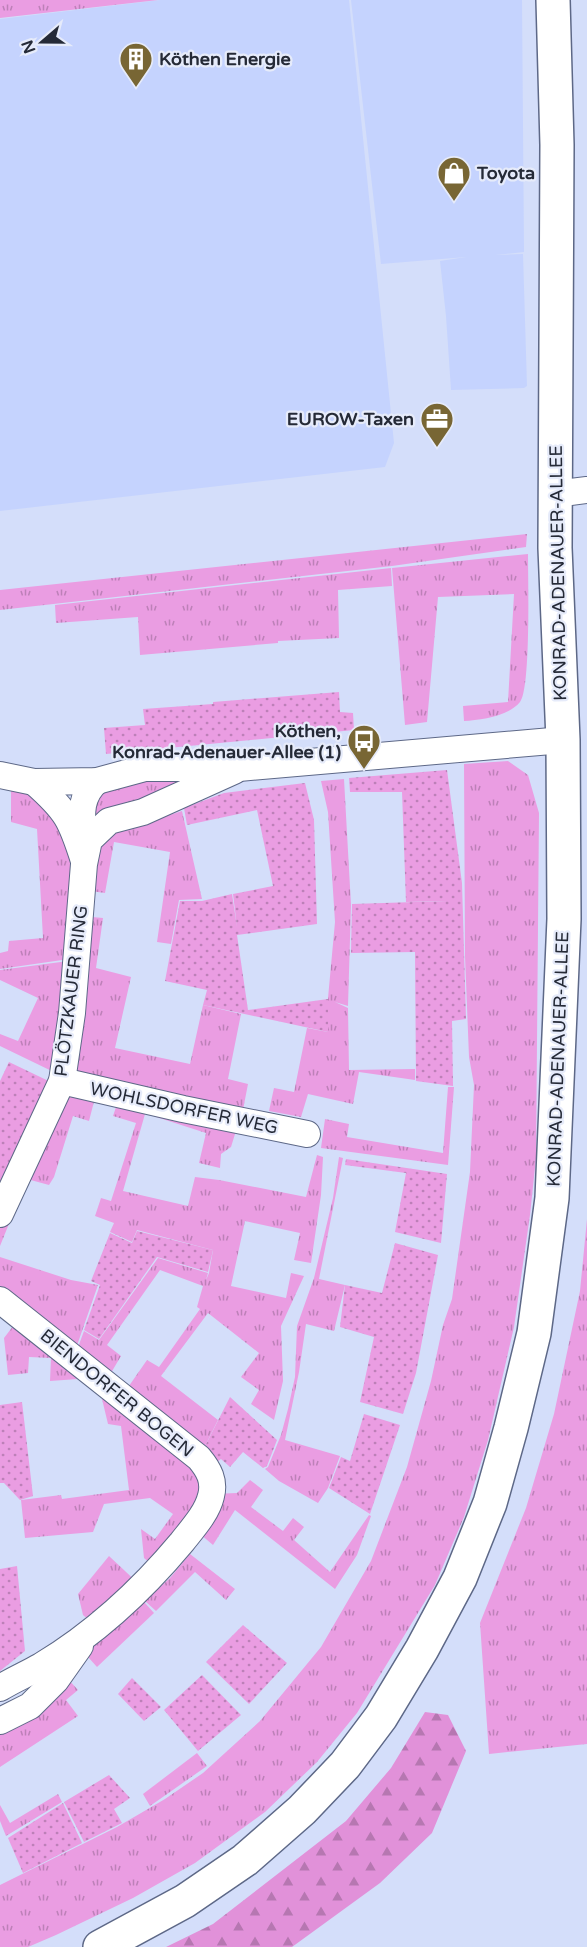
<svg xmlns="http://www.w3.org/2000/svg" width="587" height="1947" font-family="'Varela Round',sans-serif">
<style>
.built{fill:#c5d3fe}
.grass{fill:url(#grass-tufts)}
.forest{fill:url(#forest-firs)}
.garden{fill:url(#garden-dots)}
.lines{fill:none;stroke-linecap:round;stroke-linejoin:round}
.minor-casing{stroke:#5d6887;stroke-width:28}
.secondary-casing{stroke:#5d6887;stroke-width:36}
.minor{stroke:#fff;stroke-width:26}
.secondary{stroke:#fff;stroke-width:33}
.labels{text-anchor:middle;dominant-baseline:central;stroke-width:4.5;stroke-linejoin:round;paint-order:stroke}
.poi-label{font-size:18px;font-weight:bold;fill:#252a37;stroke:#e6ebfa;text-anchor:start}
.street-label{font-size:18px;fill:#252a37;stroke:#e6ebfa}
</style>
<defs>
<pattern id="grass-tufts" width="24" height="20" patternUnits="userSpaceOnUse" patternTransform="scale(1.5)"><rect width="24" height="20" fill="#ea9de2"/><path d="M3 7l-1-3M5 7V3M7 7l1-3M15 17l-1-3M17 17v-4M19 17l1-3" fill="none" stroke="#bd80b8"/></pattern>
<pattern id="forest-firs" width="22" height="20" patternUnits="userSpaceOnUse" patternTransform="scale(1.5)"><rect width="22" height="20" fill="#e191d9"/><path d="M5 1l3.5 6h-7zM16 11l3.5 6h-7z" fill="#b677b1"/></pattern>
<pattern id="garden-dots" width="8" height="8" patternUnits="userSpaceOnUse" patternTransform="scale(1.5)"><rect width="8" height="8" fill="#ea9de2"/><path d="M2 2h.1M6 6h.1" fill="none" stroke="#bd80b8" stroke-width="1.8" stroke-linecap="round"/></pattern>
</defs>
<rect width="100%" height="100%" fill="#d4defa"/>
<g class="built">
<path d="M 160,0 L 349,0 L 394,443 L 385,467 L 0,511 L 0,19 Z"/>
<path d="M 351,0 L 522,0 L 524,252 L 495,255 L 523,254 L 527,386 L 524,388 L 451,390 L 446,316 L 440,261 L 466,257 L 381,264 Z"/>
</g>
<g class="grass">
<path d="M 0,0 L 158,0 L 0,18 Z"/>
<path d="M 527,534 L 526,547 L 392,566 L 0,610 L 0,590 Z"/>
<path d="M 528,554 C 528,577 531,689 520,702 C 509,716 481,720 464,721 L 463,706 L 508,702 L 514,594 L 438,597 L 427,722 L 405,725 L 392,568 Z"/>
<path d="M 391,568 L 392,586 L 338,590 L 339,638 L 278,641 L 278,643 L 140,655 L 138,617 L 56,623 L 55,605 Z"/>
<path d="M 508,761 L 528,775 L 539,813 L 536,1158 L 530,1215 L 514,1327 L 488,1440 L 464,1517 L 435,1585 L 357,1713 L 317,1762 L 265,1812 L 195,1863 L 133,1898 L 56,1935 L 28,1947 L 0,1947 L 0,1885 L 117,1827 L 165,1799 L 203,1773 L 260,1721 L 321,1647 L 371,1561 L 407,1467 L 431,1381 L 443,1325 L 452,1299 L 470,1172 L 474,1085 L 469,1057 L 465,956 L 464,764 Z"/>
<path d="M 231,769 L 101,816 L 85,810 L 91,788 Z"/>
<path d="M 11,778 L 77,838 L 76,958 L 0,969 L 0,953 L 8,951 L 9,941 L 43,938 L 37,829 L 11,822 Z"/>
<path d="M 344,779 L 351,905 L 348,1006 L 335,1002 L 348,1008 L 349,1070 L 415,1069 L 415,1080 L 359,1072 L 353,1104 L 308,1094 L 301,1117 L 269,1111 L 274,1088 L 294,1092 L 307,1028 L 328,1032 L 328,998 L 335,922 L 328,812 L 321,781 Z"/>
<path d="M 182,811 L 202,899 L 179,900 L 171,944 L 157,942 L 170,852 L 114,842 L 105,893 L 83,890 L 85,864 L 111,834 Z"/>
<path d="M 81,916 L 103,918 L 96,968 L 131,977 L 115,1048 L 190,1064 L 203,1005 L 241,1014 L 228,1079 L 248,1084 L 241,1120 L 239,1121 L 231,1147 L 221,1154 L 220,1168 L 199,1163 L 206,1133 L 147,1114 L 153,1111 L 145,1114 L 123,1191 L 188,1206 L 195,1177 L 219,1180 L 306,1197 L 317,1155 L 323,1157 L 321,1195 L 311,1263 L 294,1260 L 300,1233 L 245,1221 L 231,1286 L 286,1298 L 291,1273 L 304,1276 L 281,1326 L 283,1381 L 274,1420 L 251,1404 L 259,1390 L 241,1377 L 259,1353 L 208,1313 L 161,1376 L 218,1420 L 199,1458 L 122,1396 L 147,1360 L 159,1367 L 200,1309 L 197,1307 L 203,1286 L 160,1270 L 107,1345 L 121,1356 L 105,1383 L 74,1358 L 84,1331 L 99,1340 L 158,1258 L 208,1273 L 206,1280 L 209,1273 L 213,1250 L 137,1230 L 132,1242 L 110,1232 L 114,1223 L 95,1216 L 101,1198 L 111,1201 L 136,1123 L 113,1116 L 120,1095 L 62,1081 Z"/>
<path d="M 76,960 L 62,1076 L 0,1046 L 0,1034 L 18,1041 L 38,998 L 0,980 L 0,970 Z"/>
<path d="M 62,1082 L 97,1090 L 89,1121 L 73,1116 L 54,1177 L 49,1185 L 27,1179 L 0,1246 L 0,1216 Z"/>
<path d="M 448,1087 L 454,1087 L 448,1165 L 321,1148 L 325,1119 L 349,1124 L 347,1137 L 443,1153 Z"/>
<path d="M 339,1157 L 343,1158 L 319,1279 L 345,1285 L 334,1331 L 306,1324 L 299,1372 L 285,1440 L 340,1456 L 328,1488 L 318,1503 L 279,1481 L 265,1469 L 268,1467 L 281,1435 L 288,1409 L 295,1377 L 297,1326 L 314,1278 L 333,1198 Z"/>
<path d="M 587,1219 L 587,1744 L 489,1754 L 480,1623 L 526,1508 L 554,1414 L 580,1291 Z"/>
<path d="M 0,1257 L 71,1280 L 98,1285 L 73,1357 L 0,1299 Z"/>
<path d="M 20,1317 L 86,1369 L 78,1379 L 50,1381 L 51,1358 L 29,1357 L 28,1373 L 8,1375 L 4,1338 Z"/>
<path d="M 116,1393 L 211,1480 L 157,1569 L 144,1558 L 141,1529 L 155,1539 L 173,1514 L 150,1498 L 104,1504 L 93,1532 L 25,1538 L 21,1500 L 61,1495 L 62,1499 L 129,1490 L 121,1426 L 108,1424 L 102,1399 Z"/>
<path d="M 250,1480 L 263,1490 L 251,1507 L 283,1531 L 293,1518 L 304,1527 L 294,1540 L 330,1572 L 369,1515 L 371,1516 L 357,1555 L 335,1589 L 235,1510 L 213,1545 L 193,1528 L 212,1494 L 237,1493 Z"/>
<path d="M 190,1554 L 235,1589 L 226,1600 L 195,1572 L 156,1611 L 145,1601 L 170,1578 Z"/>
<path d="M 109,1556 L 141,1586 L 96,1626 L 83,1615 L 78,1594 Z"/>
<path d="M 136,1593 L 154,1613 L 97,1667 L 80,1648 Z"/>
<path d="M 68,1679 L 78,1690 L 66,1700 L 78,1716 L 0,1767 L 0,1722 Z"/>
<path d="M 197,1753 L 207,1766 L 150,1806 L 143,1794 Z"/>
<path d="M 58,1794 L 62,1802 L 6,1836 L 0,1821 L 0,1805 L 10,1823 Z"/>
</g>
<path class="forest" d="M 425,1712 L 448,1715 L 466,1751 L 432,1833 L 380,1883 L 292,1947 L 166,1947 L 213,1924 L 346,1821 L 391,1768 Z"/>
<g class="garden">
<path d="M 339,692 L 340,712 L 353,713 L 354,730 L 106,754 L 104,728 L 145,725 L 143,709 L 213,704 L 213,702 Z"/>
<path d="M 447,770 L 462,883 L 466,1019 L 452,1021 L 453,1086 L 416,1081 L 415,952 L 351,953 L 352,904 L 447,901 L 406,902 L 402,792 L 350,792 L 349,778 Z"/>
<path d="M 305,783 L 314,820 L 317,924 L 237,935 L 248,1010 L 328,999 L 328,1032 L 203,1005 L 207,990 L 165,981 L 180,901 L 202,901 L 232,894 L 237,927 L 233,894 L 273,886 L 257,810 L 187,825 L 184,808 L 224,793 Z"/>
<path d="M 9,1062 L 59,1086 L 0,1213 L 0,1081 Z"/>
<path d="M 346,1159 L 447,1174 L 441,1243 L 395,1232 L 406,1173 L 345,1165 Z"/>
<path d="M 137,1231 L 213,1250 L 208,1272 L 157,1257 L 99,1339 L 84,1330 L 100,1285 L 91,1281 L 110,1233 L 132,1243 Z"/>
<path d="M 395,1243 L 438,1255 L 416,1373 L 403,1414 L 360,1402 L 374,1337 L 340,1327 L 345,1285 L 382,1293 Z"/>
<path d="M 230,1397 L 277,1440 L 267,1466 L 263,1468 L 243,1452 L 230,1467 L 221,1459 L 214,1464 L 199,1458 Z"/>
<path d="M 22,1402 L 33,1496 L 20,1500 L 4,1483 L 0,1483 L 0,1405 Z"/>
<path d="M 364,1414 L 400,1425 L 370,1514 L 329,1488 L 341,1457 L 350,1461 Z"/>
<path d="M 17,1566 L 25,1651 L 0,1671 L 0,1569 Z"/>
<path d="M 243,1625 L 287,1663 L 249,1704 L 206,1662 Z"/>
<path d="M 202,1675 L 241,1715 L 198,1751 L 164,1710 Z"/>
<path d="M 132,1678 L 161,1707 L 144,1721 L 118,1694 Z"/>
<path d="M 109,1775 L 130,1798 L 114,1809 L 122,1823 L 84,1842 L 64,1802 Z"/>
<path d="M 63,1803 L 82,1843 L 23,1873 L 8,1838 Z"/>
</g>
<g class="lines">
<defs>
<g id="minor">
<path d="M 555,494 L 587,490"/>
<path d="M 0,775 L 34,782 L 97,781 L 145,768 L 239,768 L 563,740"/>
<path d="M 34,782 C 67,811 71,820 84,861"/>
<path d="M 83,842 C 82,819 78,797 97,781"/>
<path d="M 62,1081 L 183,1109 L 307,1134"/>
<path d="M 0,1214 L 62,1081 L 72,1013 L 84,864 L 89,840 L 109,821 L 143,812 L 234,771"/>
<path d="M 0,1300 L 199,1458 C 209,1470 215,1481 211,1496 C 207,1513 193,1528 182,1542 C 142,1590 94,1634 41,1666 C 27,1674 13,1680 0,1688"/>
<path d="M 0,1721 L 30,1706 L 56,1680 L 80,1646"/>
</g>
<path id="secondary" d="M 100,1947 L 185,1901 L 245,1860 L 302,1810 L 345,1765 L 381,1717 L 422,1649 L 460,1578 L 490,1503 L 511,1428 L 534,1333 L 552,1198 L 564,919 L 563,740 L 555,548 L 557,145 L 553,0"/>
</defs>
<use href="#minor" class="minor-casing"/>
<use href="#secondary" class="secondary-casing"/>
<use href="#minor" class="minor"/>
<use href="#secondary" class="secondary"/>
</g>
<defs>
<symbol id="building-pin" viewBox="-11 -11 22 30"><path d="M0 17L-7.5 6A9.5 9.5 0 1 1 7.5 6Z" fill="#786634" stroke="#e6ebfa"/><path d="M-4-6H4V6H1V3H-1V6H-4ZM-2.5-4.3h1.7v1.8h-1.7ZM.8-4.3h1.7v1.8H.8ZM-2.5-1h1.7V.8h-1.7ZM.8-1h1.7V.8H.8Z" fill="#fff"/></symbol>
<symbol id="shop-pin" viewBox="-11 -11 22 30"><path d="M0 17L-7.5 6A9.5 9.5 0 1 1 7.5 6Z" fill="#786634" stroke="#e6ebfa"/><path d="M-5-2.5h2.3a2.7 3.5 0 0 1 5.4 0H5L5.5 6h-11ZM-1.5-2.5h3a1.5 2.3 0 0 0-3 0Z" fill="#fff"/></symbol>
<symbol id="office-pin" viewBox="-11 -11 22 30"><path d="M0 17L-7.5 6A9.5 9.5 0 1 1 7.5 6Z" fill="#786634" stroke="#e6ebfa"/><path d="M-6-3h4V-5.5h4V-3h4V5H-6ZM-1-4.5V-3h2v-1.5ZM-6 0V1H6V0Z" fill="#fff"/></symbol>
<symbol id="bus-pin" viewBox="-11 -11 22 30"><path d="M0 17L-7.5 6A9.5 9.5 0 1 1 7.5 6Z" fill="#786634" stroke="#e6ebfa"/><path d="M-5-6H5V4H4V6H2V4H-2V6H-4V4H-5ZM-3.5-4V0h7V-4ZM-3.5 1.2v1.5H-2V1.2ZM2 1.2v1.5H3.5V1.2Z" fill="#fff"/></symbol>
</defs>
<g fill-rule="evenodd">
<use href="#building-pin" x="117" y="40" width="38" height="52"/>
<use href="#shop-pin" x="435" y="154" width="38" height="52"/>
<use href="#office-pin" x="418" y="400" width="38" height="52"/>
<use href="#bus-pin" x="345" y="722" width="38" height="52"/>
</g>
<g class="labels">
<g class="poi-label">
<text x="159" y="59">Köthen Energie</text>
<text x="477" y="173">Toyota</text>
<text x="414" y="419" text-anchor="end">EUROW-Taxen</text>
<text x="341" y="731" text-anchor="end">Köthen,<tspan x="341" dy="21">Konrad-Adenauer-Allee (1)</tspan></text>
</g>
<g class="street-label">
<text transform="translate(558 573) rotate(-91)">KONRAD-ADENAUER-ALLEE</text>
<text transform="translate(71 991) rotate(-83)">PLÖTZKAUER RING</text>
<text transform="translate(558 1059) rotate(-88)">KONRAD-ADENAUER-ALLEE</text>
<text transform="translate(184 1108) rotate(12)">WOHLSDORFER WEG</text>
<text transform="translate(117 1393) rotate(39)">BIENDORFER BOGEN</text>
</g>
</g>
<g transform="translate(42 42) rotate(250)" stroke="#e6ebfa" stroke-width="4.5" paint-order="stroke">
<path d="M0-4.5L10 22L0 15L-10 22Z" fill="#252a37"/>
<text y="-9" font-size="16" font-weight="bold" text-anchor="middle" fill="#252a37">N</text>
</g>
</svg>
